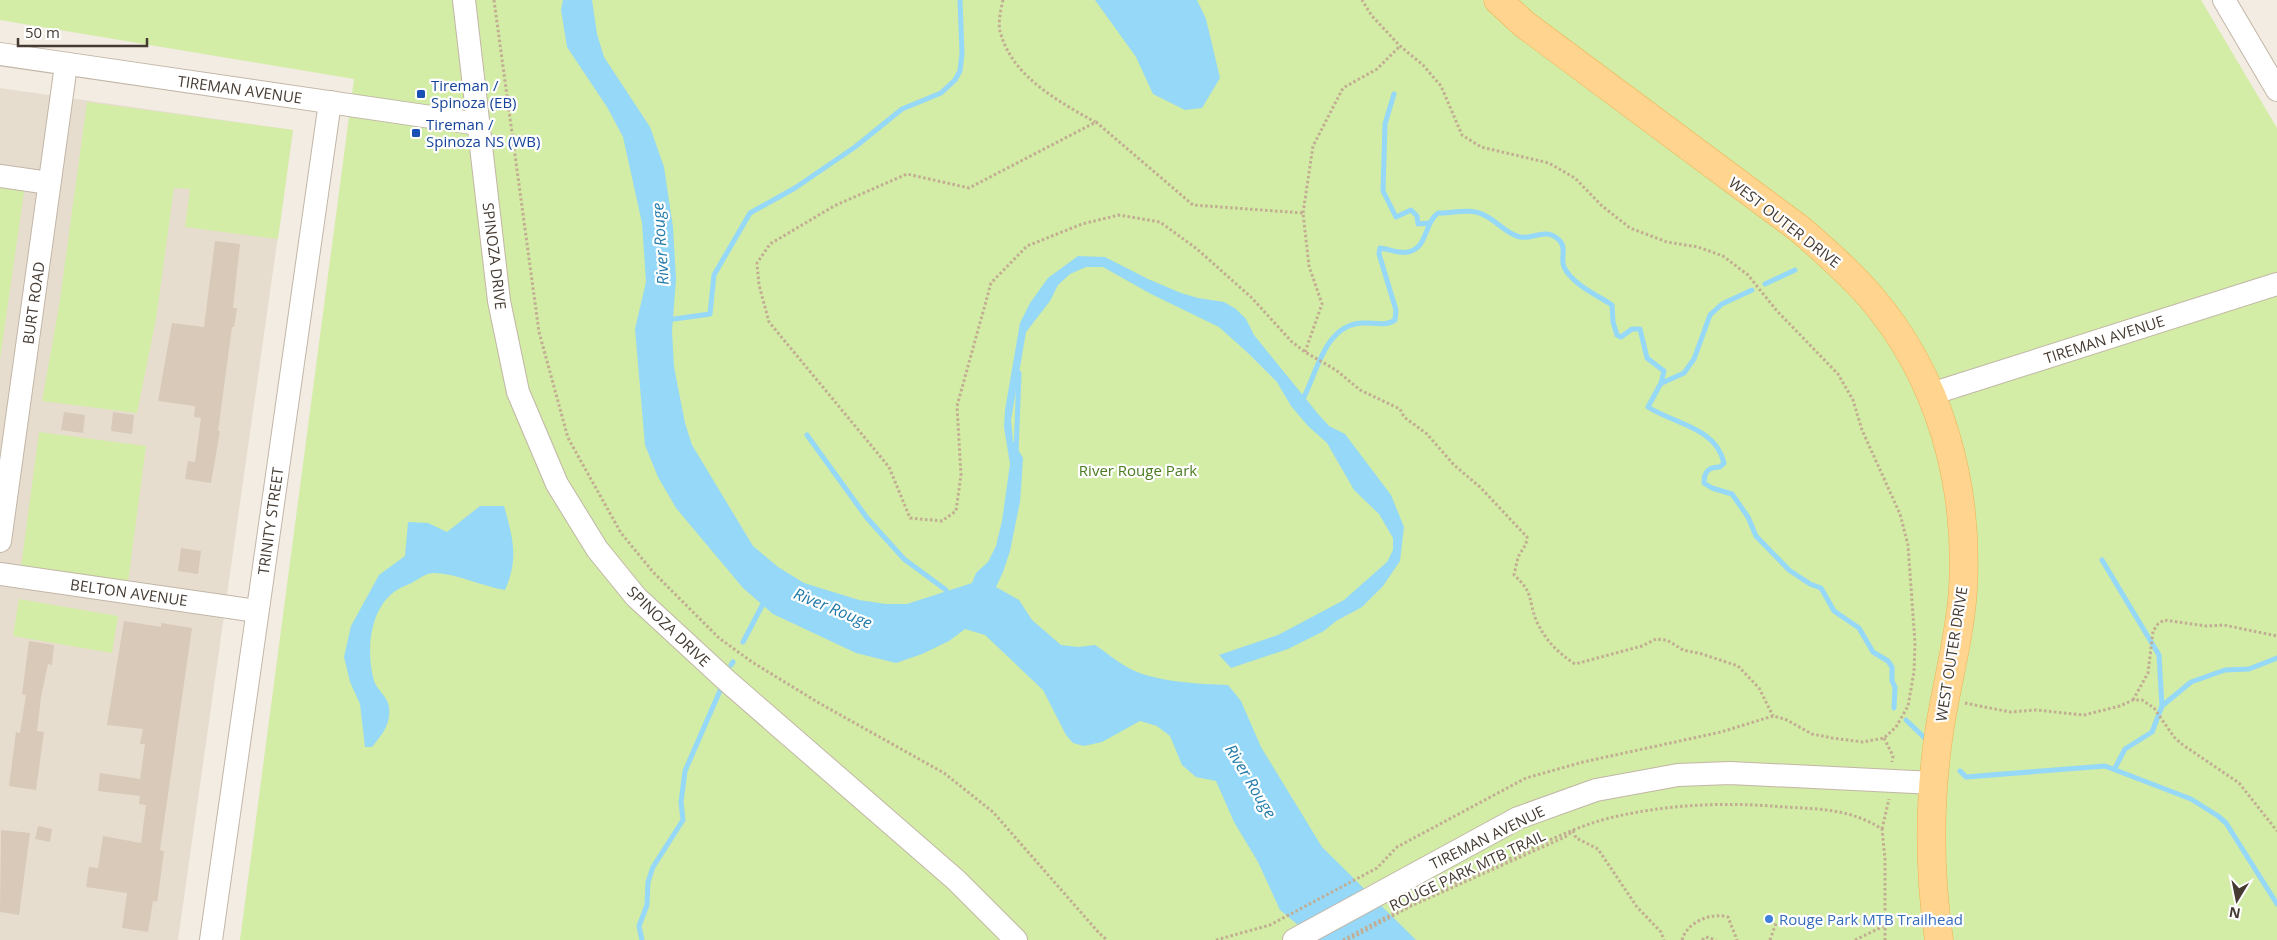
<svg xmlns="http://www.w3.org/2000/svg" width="2277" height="940" font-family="'Open Sans',sans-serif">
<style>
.residential{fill:#e7ddcf}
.green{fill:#d3eca6}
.water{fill:#96d8f7}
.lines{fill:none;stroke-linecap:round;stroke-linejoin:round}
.stream{stroke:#96d8f7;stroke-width:5}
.building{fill:#d8c9b9}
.minor-casing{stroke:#c2b6a6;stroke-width:24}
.major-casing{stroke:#efb254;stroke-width:29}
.path{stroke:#c2ad93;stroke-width:3;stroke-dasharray:2.5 2.5;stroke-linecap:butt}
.minor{stroke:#fff;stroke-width:22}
.major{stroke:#ffd48e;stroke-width:28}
.transit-dot{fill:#1a4fb4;stroke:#fff;stroke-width:2}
.shop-dot{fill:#3f7fe0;stroke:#fff;stroke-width:2}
.labels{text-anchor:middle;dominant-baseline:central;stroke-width:4.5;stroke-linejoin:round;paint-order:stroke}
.transit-label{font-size:15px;fill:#164399;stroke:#fff;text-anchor:start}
.street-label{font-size:15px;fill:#453b32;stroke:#fff}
.park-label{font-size:15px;fill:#4b7b20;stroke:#fff}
.shop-label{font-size:15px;fill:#366cbe;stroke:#fff;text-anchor:start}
.water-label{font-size:16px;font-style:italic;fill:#207ba9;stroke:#fff}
</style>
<rect width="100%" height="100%" fill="#f3ece2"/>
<path class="residential" d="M 0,88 L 293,130 L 178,940 L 0,940 Z"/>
<g class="green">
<path d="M 0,0 L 2201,0 L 2277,128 L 2277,940 L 240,940 L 354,79 L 0,20 Z"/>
<path d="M 87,102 L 293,130 L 278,239 L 185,227 L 190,189 L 174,188 L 156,319 L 137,413 L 42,401 L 59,306 Z"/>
<path d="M 0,167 L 27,171 L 0,359 Z"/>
<path d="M 39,432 L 146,446 L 128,582 L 21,567 Z"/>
<path d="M 19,599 L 118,616 L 112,653 L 13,636 Z"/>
</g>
<g class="water">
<path d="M 563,0 L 592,0 L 597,34 L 604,57 L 650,127 L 664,167 L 673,227 L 676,279 L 672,331 L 674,367 L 685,423 L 692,445 L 753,546 L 778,567 L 804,583 L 859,600 L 886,604 L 907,604 L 972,583 L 976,573 L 988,562 L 996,546 L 1002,521 L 1010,464 L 1004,427 L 1005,410 L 1020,323 L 1030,303 L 1048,278 L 1078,256 L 1105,257 L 1148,279 L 1181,293 L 1198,298 L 1224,302 L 1236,309 L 1246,319 L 1254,335 L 1319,415 L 1329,426 L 1345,434 L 1391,495 L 1404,527 L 1400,561 L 1383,586 L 1362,607 L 1336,621 L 1324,631 L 1288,649 L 1231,668 L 1219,655 L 1278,635 L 1344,600 L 1387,562 L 1393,550 L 1393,538 L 1379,514 L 1354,490 L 1327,443 L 1308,426 L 1291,406 L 1277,382 L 1248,353 L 1219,327 L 1151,294 L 1103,267 L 1086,267 L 1070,274 L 1058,285 L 1050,301 L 1026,332 L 1011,420 L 1013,441 L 1023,458 L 1020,502 L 1010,551 L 1003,572 L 996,587 L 1019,600 L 1032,620 L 1061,645 L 1078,647 L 1095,645 C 1106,652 1116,661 1127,667 C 1152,682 1199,684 1228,685 L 1241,701 L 1261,747 L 1322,847 L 1416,940 L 1316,940 L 1280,910 L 1258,862 L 1234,822 L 1216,781 L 1196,777 L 1182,765 L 1170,736 L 1157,726 L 1140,721 L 1102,742 L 1084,746 L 1073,743 L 1066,735 L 1043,690 L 985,635 L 965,629 L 949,641 L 922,654 L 896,663 L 856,653 L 773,614 L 743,588 L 676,508 L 658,477 L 645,445 L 635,329 L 646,282 L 642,223 L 623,137 L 607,107 L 567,47 L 561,10 Z"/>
<path d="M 1095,0 L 1197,0 L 1206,19 L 1220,78 L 1202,108 L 1185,110 L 1153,94 L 1136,57 Z"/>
<path d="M 480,506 L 504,506 C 513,539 519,558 505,590 C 481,586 459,574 434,573 C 426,572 415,582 407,585 C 370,598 365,648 374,681 C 377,690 388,697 389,707 C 391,725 382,734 372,747 L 365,747 L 360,704 L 350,682 L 344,657 L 351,626 L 379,575 L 405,556 L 408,522 L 428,523 L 447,532 Z"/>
</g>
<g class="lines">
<g class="stream">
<path d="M 1394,94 L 1385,124 L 1383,191 L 1396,217 L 1411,210 L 1417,216 L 1418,224 L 1429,223"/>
<path d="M 1765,284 L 1795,270"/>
<path d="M 667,320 L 710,314 L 714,275 L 750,213 L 795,188 L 855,147 L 902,109 L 941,93 L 955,80 L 960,71 L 962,53 L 960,0"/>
<path d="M 1662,383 L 1684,373 L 1694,359 L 1710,315 L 1722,304 L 1752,290"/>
<path d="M 1302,401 C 1317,374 1324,325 1362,323 C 1372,322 1386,327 1395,320 L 1396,310 L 1379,254 L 1380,248 C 1389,249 1399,254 1408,252 C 1428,248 1424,223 1438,213 C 1453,213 1471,208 1484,215 C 1497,221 1506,234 1520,237 C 1533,240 1546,226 1560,241 C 1567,249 1560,258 1564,267 C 1572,284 1597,295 1612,305 L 1613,322 L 1617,335 L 1621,337 L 1632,329 L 1640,329 L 1647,358 L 1664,371 L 1661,383 L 1648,407 C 1674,424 1716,427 1724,463 L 1720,467 C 1709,467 1704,471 1704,483 L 1712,488 L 1732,494 L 1748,517 L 1756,536 L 1789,570 L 1810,584 L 1821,588 L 1834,611 L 1859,628 L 1873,652 L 1888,661 L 1892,667 L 1892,681 L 1895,687 L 1894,708"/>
<path d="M 807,435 L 867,518 L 904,559 L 946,590"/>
<path d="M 1016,454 L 1019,373"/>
<path d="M 2102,560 L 2159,655 L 2162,706 L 2152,732 L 2125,749 L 2115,768"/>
<path d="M 743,642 L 764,602"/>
<path d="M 731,665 L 733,662"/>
<path d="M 2162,706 L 2191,682 L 2225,670 L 2249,669 L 2277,658"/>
<path d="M 1906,720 L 1929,742"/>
<path d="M 1960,771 L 1966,777 L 2105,766 L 2191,799 L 2218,816 L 2226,823 L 2277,904"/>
<path d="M 642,940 L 639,926 L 647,905 L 648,882 L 653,867 L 683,820 L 681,802 L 685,771 L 722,686"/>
</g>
</g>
<g class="building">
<path d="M 215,241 L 240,244 L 233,308 L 237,308 L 234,327 L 232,327 L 218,431 L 220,431 L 211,483 L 185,479 L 188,461 L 195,462 L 201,418 L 194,417 L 195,406 L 158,401 L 172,323 L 204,327 Z"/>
<path d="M 64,412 L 85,415 L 83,433 L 61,430 Z"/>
<path d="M 113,412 L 134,415 L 132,434 L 111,431 Z"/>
<path d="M 181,548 L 201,551 L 198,574 L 178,571 Z"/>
<path d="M 124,621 L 161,627 L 161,623 L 192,628 L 160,850 L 164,851 L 159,889 L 157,902 L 153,901 L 148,932 L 122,928 L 127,893 L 86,887 L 89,867 L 98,868 L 103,836 L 141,843 L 146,805 L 139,804 L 140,796 L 98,791 L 100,773 L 140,779 L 145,744 L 140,744 L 143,729 L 107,725 Z"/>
<path d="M 29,641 L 54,645 L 52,665 L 48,664 L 41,697 L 37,731 L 44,732 L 36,790 L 9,786 L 16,732 L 20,733 L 26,695 L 22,694 Z"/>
<path d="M 38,826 L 52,829 L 50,842 L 35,839 Z"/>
<path d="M 1,830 L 30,833 L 19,915 L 0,912 Z"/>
</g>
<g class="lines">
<defs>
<g id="minor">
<path d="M 464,0 L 499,301 L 518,392 L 557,484 L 597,549 L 636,597 L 726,680 L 956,880 L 1016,940"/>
<path d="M 2224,0 L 2277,90"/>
<path d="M 0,54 L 479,124"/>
<path d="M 0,176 L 49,183"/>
<path d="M 1931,394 L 2277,284"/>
<path d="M 0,541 L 66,65"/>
<path d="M 0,574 L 257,611"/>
<path d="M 211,940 L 330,102"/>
<path d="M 1294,940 L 1518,818 L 1596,790 L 1678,775 L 1730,773 L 1934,783"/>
</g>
<path id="major" d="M 1498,0 L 1524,24 L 1801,230 C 1825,251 1849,272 1870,296 C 1940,377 1969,484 1963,589 C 1960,638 1946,685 1939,733 C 1929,801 1929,872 1939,940"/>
</defs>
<use href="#minor" class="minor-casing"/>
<use href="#major" class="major-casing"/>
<g class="path">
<path d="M 494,0 L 539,332 L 568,438 L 621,533 L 653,572 L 719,638 L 752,662 L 819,703 L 944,773 L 993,812 L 1099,933 L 1107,940"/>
<path d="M 1003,0 C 1001,8 998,22 1000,31 C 1011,76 1058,101 1095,122"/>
<path d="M 1303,213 L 1313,146 L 1343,88 L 1377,69 L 1400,46"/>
<path d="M 1305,352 L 1322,304 L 1309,266 L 1303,213 L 1193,205 L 1096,122 L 969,188 L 907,174 L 834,206 L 770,244 L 757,263 L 759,285 L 769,322 L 889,467 L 910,518 L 942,521 L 956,511 L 961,475 L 957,406 L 991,283 L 1027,246 L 1082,224 L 1119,215 L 1160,222 L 1197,249 L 1252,298 L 1291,341 L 1305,352 L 1336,370 L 1360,390 L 1400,409 L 1404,417 L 1427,434 L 1454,465 L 1480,487 L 1527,537 L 1526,544 L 1518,557 L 1514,575 C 1534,593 1528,599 1536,620 C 1545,640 1558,653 1575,664 L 1642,646 L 1656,639 L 1667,640 L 1683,650 L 1702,654 L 1738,666 L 1759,688 L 1773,716"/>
<path d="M 2133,700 L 2148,673 L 2153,631 L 2158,624 L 2164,620 L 2206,626 L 2224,625 L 2277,636"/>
<path d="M 1965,703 L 2010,712 L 2036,710 L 2084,715 L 2120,706 L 2133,700 L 2142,700 L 2154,708 L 2174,737 L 2183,745 L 2239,783 L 2277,831"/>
<path d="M 1884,738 L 1893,756 L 1892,762"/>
<path d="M 1882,829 L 1889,799"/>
<path d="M 1216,940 L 1270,925 L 1377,868 L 1397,847 L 1526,778 L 1583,762 L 1721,732 L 1773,716 L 1785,719 L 1812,734 L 1832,738 L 1863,742 L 1884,738 L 1896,727 L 1908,706 L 1914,672 L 1915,643 L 1908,545 L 1900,514 L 1862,430 L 1853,400 L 1838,374 L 1777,311 L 1748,275 L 1723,256 L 1698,247 L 1667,242 L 1630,228 L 1601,205 L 1575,178 L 1549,163 L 1481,147 L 1462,135 L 1441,86 L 1423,65 L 1400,46 L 1372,16 L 1362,0"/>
<path d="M 1343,940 C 1397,910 1453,884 1509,859 C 1544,843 1580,824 1618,816 C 1672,804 1729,802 1784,807 C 1820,809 1851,809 1882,829 L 1885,859 L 1885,940"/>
<path d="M 1348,940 L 1411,906 L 1565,837 L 1573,831 L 1576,838 L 1598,849 L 1637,907 L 1661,932 L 1664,940"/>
<path d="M 1682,940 C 1687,922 1711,912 1728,917 L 1737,940"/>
<path d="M 1702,940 L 1706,937 L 1716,940"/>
<path d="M 1770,940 L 1776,923"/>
<path d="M 1855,940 L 1884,926"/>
</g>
<use href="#minor" class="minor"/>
<use href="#major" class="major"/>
</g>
<g class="transit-dot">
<rect x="416" y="89" width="10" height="10" rx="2.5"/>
<rect x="411" y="128" width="10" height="10" rx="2.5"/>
</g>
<circle class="shop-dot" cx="1769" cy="919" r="5"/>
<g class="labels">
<g class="transit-label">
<text x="431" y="85">Tireman /<tspan x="431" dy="17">Spinoza (EB)</tspan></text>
<text x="426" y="124">Tireman /<tspan x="426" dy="17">Spinoza NS (WB)</tspan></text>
</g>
<g class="street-label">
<text transform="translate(240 89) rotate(8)">TIREMAN AVENUE</text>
<text transform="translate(1785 222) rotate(38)">WEST OUTER DRIVE</text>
<text transform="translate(495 256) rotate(83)">SPINOZA DRIVE</text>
<text transform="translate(33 303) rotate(-82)">BURT ROAD</text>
<text transform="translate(2104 339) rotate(-18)">TIREMAN AVENUE</text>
<text transform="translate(270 521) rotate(-82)">TRINITY STREET</text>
<text transform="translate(129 592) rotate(8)">BELTON AVENUE</text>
<text transform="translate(669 626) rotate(44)">SPINOZA DRIVE</text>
<text transform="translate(1951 654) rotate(-81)">WEST OUTER DRIVE</text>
<text transform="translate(1487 837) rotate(-26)">TIREMAN AVENUE</text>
<text transform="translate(1467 870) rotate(-25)">ROUGE PARK MTB TRAIL</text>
</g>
<g class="park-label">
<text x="1138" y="470">River Rouge Park</text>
</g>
<g class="shop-label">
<text x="1779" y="919">Rouge Park MTB Trailhead</text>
</g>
<g class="water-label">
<text transform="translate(660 244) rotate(-94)">River Rouge</text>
<text transform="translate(833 608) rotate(22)">River Rouge</text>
<text transform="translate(1251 781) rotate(59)">River Rouge</text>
</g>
</g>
<g transform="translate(2237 900) rotate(190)" stroke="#ffffff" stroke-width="4" paint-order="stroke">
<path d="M0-4L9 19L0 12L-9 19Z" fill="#453b32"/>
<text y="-8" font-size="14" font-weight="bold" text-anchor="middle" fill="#453b32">N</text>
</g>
<path d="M18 38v8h129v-8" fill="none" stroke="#453b32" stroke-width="2.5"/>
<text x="25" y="38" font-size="15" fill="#453b32" stroke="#ffffff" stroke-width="4" paint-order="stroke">50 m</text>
</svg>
